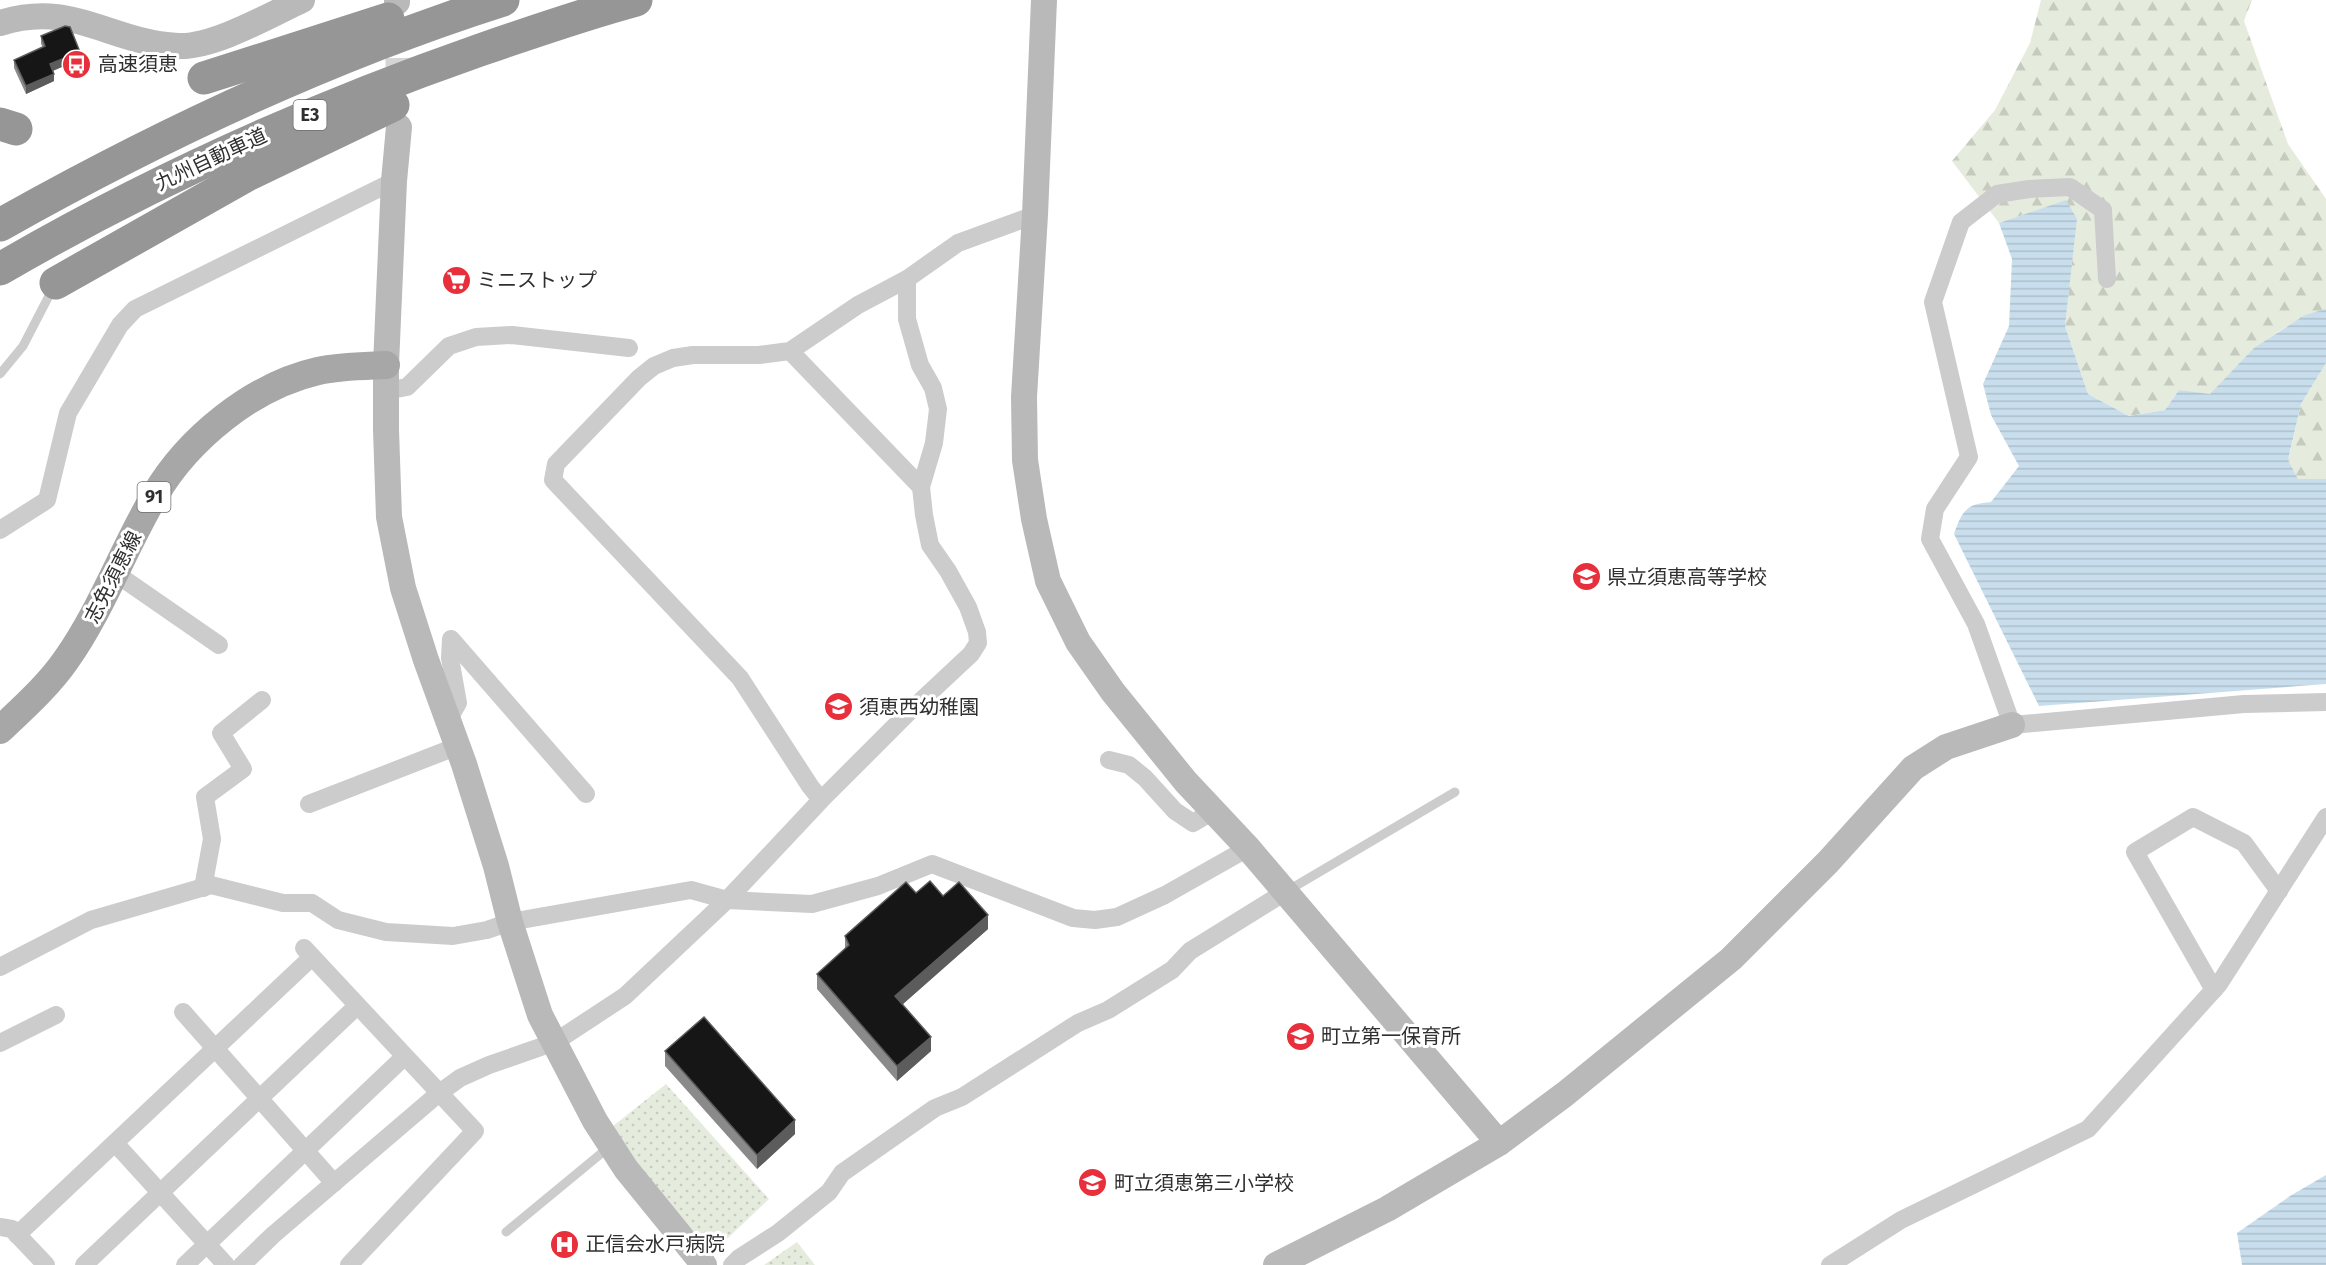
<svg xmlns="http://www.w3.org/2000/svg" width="2326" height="1265" font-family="'Fira Sans','Noto Sans JP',sans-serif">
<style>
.green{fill:url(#green-dots)}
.forest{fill:url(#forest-firs)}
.water{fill:url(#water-rules)}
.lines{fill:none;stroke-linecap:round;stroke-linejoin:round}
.secondary-tunnel{stroke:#d5d5d5;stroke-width:26;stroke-dasharray:26 13;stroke-linecap:butt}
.lane{stroke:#ccc;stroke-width:9}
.street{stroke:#ccc;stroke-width:18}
.secondary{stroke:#b9b9b9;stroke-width:26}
.primary{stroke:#a7a7a7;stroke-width:28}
.highway{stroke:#969696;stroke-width:33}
.wall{fill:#8a8a8a}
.shaded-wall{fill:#5c5c5c}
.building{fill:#161616;stroke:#5c5c5c;stroke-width:1.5}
.labels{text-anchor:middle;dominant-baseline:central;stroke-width:6;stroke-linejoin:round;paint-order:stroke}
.shield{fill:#fff;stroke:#6d6d6d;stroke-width:1.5}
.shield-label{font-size:18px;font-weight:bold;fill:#2f2f2f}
.poi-label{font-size:20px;fill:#2f2f2f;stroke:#fff;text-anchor:start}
.street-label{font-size:20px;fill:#2f2f2f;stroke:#fff}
</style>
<defs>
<pattern id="green-dots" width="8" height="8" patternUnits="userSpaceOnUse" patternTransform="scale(1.5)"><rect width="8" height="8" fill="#e5ecdd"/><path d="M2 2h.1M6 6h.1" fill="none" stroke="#c5cbbe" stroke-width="1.8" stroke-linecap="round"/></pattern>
<pattern id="forest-firs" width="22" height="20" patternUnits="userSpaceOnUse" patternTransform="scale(1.5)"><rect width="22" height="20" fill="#e5ecdd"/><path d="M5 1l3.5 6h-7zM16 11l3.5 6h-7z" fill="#c5cbbe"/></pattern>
<pattern id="water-rules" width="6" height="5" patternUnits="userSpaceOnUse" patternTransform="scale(1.5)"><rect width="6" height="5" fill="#c9deec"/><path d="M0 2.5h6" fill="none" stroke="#adbfcb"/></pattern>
</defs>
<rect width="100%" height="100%" fill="#fff"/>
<g class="green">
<path d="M 666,1084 L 769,1199 L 713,1252 C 677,1213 636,1175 613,1126 Z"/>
<path d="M 797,1242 L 815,1265 L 764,1265 Z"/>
</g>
<g class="forest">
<path d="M 2041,0 L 2252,0 L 2244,21 L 2288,144 L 2326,199 L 2326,309 C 2275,325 2246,357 2210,395 L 2179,390 L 2165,410 L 2129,416 L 2088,394 L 2065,326 L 2076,219 L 2066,201 L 1999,223 L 1952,161 L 1995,110 L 2030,43 Z"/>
<path d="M 2326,363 L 2326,479 L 2298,479 L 2288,461 L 2301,404 Z"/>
</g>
<g class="water">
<path d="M 2066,200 L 2077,219 L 2065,326 L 2088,394 L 2129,416 L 2165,410 L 2179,390 L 2210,394 L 2254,348 L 2305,315 L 2326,309 L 2326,363 L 2301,404 L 2288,460 L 2298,479 L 2326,479 L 2326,684 L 2039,706 L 1954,534 C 1962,511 1966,504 1991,502 L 2019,466 L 1991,415 L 1983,384 L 2009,326 L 2012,259 L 1999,223 Z"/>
<path d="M 2326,1175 L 2326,1265 L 2242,1265 L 2237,1233 L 2290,1196 Z"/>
</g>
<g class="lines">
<path class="secondary-tunnel" d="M 398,19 L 399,96"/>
<g class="lane">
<path d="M 0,374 L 23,346 L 53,288"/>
<path d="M 1287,891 L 1455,792"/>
<path d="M 506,1232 L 609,1147"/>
</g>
<g class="street">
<path d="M 2107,279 L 2103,210 L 2070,187 L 2029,189 L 1997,194 L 1961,222 L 1933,302 L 1969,457 L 1935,509 L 1930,539 L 1976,624 L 2012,725 L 2244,704 L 2326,702"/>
<path d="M 790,351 L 921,487"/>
<path d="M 386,391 L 407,387 L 449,346 L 476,337 L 512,335 L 629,348"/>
<path d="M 0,530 L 47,500 L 68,413 L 120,325 L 135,309 L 394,181"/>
<path d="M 115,573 L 219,645"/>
<path d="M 448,720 L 458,703 L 450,658 L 451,639 L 586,794"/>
<path d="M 1109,760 L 1129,765 L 1145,778 L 1175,811 L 1193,823 L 1213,811"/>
<path d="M 821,800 L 810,786 L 740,678 L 553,480 L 556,464 L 639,378 L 654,366 L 673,358 L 693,355 L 759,355 L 790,351 L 858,305 L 907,279 L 958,243 L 1035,215"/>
<path d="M 309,804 L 458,746"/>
<path d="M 203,888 L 212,839 L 205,797 L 243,769 L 221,733 L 262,700"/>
<path d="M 304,948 L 475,1131 L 349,1265"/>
<path d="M 0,967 L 91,920 L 211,885 L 283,903 L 312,903 L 338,920 L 386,932 L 453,936 L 487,930 L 510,922 L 691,890 L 727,900 L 812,904 L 878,886 L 932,864 L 1073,918 L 1095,920 L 1117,917 L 1165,895 L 1248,848"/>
<path d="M 2214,990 L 2135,852 L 2193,817 L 2244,843 L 2279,891"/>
<path d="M 183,1012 L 334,1183"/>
<path d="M 0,1043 L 56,1015"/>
<path d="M 115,1143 L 226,1265"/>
<path d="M 0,1227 L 12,1229 L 46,1265"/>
<path d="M 17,1235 L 312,957"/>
<path d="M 84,1265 L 357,1006"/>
<path d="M 185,1265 L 404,1057"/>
<path d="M 242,1265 L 273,1235 L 438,1094 L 460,1078 L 489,1065 L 555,1042 L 625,996 L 727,900 L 821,800 L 909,712 L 971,654 L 978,643 L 977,632 L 968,607 L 948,571 L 930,545 L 924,515 L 921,487 L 934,443 L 938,409 L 933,388 L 920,365 L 907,319 L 907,279"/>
<path d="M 732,1265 L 739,1258 L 778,1233 L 829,1192 L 842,1173 L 935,1108 L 962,1097 L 1078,1023 L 1108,1010 L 1172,970 L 1190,951 L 1285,892"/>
<path d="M 1830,1265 L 1901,1220 L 2088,1129 L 2219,984 L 2326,817"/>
</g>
<g class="secondary">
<path d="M 1044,0 L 1035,215 L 1024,397 L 1025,460 L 1034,519 L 1048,581 L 1078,642 L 1113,692 L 1186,782 L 1248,848 L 1499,1143"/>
<path d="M 397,2 L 397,0"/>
<path d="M 0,23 C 72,0 108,42 178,46 C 213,48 270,15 302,0"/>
<path d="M 399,127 L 394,181 L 386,365 L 386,430 L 389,517 L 403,588 L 426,660 L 464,764 L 496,866 L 510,922 L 540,1015 L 595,1121 L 626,1169 L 704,1265"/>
<path d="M 1276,1265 L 1387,1209 L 1499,1143 L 1565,1094 L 1731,959 L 1828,862 L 1913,768 L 1946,747 L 2012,725"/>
</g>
<path class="primary" d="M 0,730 C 23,708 48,686 66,660 C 102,609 123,549 155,495 C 188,439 252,386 318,371 C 340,366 364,366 386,365"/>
<g class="highway">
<path d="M 204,78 L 388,19"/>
<path d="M 0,124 L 16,129"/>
<path d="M 0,225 C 158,136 330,55 503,0"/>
<path d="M 0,269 C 153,180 314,108 480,50 C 532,32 584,14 636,0"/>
<path d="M 56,283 L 249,174 L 393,105"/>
</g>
</g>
<g class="wall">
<path d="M 41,36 L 80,59 L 53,71 L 54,81 L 26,94 L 14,68 L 14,60 L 43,47 L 41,44 Z"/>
<path d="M 916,893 L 943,896 L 988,929 L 903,1004 L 931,1051 L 897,1081 L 817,989 L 817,974 L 845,949 L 845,936 Z"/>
<path d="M 665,1051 L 795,1134 L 757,1169 L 665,1066 Z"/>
</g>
<g class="shaded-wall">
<path d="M 80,52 L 80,59 L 50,72 L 50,64 Z"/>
<path d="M 54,74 L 54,81 L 26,94 L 26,86 Z"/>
<path d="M 988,915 L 988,929 L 895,1011 L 895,996 Z"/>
<path d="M 931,1037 L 931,1051 L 897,1081 L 897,1066 Z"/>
<path d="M 795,1120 L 795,1134 L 757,1169 L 757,1155 Z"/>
</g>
<g class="building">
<path d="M 65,26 L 70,27 L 80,52 L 50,64 L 54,74 L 26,86 L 14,60 L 45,46 L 41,36 Z"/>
<path d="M 930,881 L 943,896 L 959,882 L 988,915 L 895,996 L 931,1037 L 897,1066 L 817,974 L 849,945 L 845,936 L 906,882 L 916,893 Z"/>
<path d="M 704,1017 L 795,1120 L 757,1155 L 665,1051 Z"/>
</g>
<defs>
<symbol id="bus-disc" viewBox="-11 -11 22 22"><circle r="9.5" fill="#e7303b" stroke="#fff"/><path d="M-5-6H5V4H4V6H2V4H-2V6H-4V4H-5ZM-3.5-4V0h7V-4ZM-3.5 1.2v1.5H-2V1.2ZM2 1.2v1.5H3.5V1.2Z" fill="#fff"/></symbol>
<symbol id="supermarket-disc" viewBox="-11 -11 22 22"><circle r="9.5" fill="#e7303b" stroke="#fff"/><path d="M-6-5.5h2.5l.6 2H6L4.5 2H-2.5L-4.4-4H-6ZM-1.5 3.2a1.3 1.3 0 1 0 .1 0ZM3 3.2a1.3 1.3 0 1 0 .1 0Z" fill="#fff"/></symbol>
<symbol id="school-disc" viewBox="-11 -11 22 22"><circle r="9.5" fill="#e7303b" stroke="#fff"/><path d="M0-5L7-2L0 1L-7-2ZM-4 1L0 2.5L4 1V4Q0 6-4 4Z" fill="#fff"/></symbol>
<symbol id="hospital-disc" viewBox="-11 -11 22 22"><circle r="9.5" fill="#e7303b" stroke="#fff"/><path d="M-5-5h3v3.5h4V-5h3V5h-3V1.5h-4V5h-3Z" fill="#fff"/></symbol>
</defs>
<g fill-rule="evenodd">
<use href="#bus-disc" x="60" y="48" width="33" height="33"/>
<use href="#supermarket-disc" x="440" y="264" width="33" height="33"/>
<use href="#school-disc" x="1570" y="560" width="33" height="33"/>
<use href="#school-disc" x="822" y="690" width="33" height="33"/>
<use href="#school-disc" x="1284" y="1020" width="33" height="33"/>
<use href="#school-disc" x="1076" y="1166" width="33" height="33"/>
<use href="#hospital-disc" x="548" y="1228" width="33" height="33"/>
</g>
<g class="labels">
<g class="shield">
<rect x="293.5" y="100" width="33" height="30" rx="4.5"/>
<rect x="137.5" y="482" width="33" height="30" rx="4.5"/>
</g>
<g class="shield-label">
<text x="310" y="115">E3</text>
<text x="154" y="497">91</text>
</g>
<g class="poi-label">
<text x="98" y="64">高速須恵</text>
<text x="477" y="280">ミニストップ</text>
<text x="1607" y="577">県立須恵高等学校</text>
<text x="859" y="707">須恵西幼稚園</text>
<text x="1321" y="1036">町立第一保育所</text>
<text x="1114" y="1183">町立須恵第三小学校</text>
<text x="585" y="1244">正信会水戸病院</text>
</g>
<g class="street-label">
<text transform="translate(211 159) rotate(-25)">九州自動車道</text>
<text transform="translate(113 577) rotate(-63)">志免須恵線</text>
</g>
</g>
</svg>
